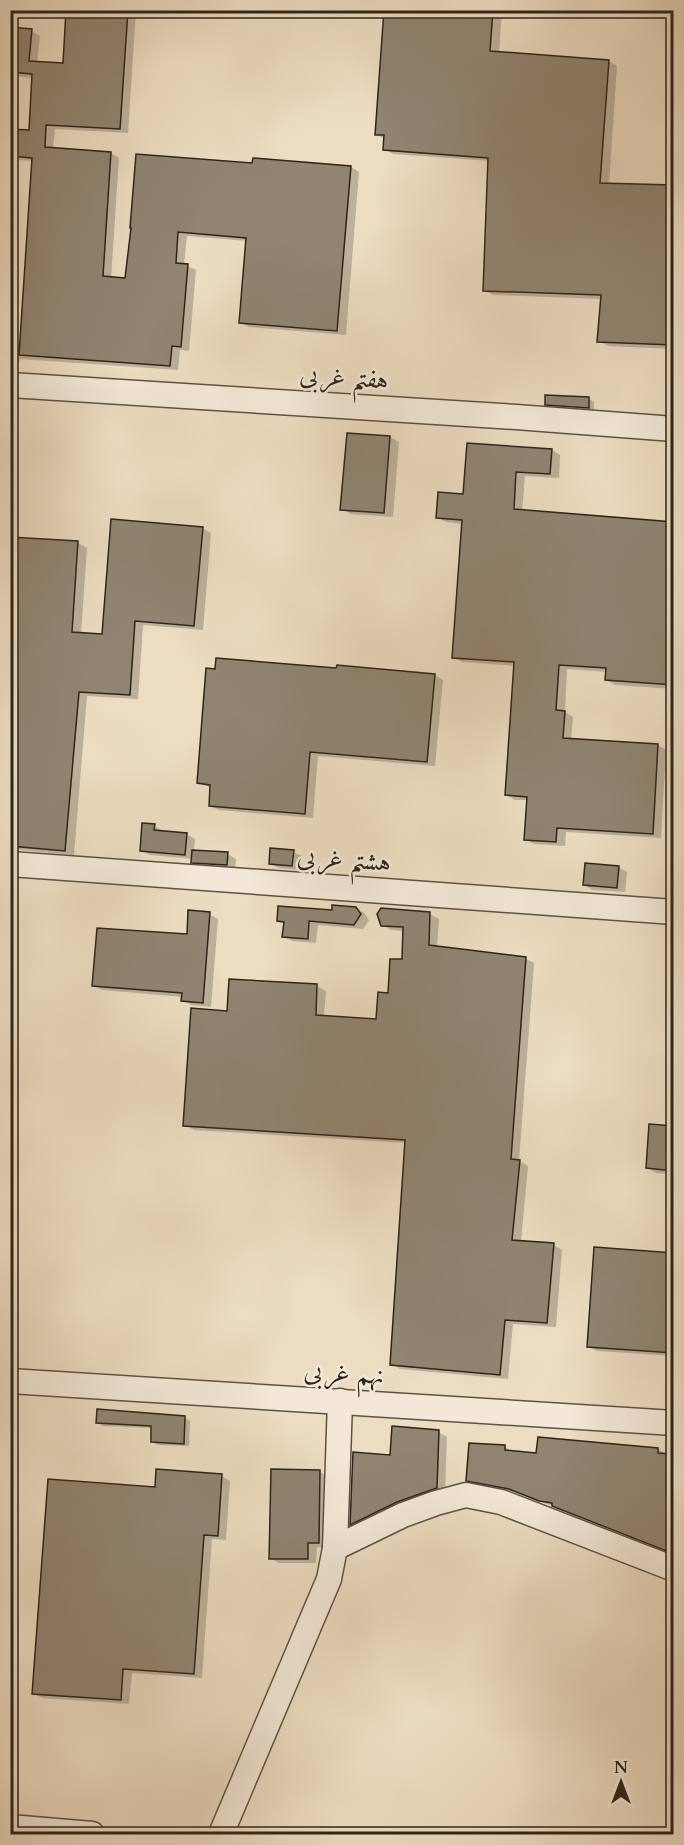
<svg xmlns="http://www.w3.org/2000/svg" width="684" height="1845" font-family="Cardo,Amiri,serif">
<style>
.shadow{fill:#0003}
.building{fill:#918471;stroke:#2e241b;stroke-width:1.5}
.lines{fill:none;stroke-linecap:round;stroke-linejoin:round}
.minor-casing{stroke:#5e5244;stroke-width:27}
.minor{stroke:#f3e8d7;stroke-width:24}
.labels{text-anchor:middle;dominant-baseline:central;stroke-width:5;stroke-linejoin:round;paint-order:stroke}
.street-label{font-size:26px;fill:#2e241b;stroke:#f3e8d7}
</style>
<rect width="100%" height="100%" fill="#ecdcc1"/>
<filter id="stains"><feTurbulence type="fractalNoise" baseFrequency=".00333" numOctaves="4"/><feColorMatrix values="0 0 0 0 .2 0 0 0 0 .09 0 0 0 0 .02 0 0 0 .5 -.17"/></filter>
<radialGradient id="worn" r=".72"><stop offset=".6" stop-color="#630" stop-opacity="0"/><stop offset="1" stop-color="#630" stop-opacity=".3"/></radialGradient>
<g class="shadow">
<path d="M 68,10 L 136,10 L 128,133 L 55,129 L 53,149 L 111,153 L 119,158 L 111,279 L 127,280 L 133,228 L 254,165 L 351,167 L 359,172 L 346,335 L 249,327 L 240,322 L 247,241 L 187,236 L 184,265 L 196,270 L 189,351 L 180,350 L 178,370 L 20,359 L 19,362 L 10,361 L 10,344 L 21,345 L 33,161 L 19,160 L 10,156 L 30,132 L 33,78 L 15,76 L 10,73 L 10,29 L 31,31 L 40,36 L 37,63 L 64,64 Z"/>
<path d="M 385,10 L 502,10 L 499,54 L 609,61 L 617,66 L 609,185 L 674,187 L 674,349 L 608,346 L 599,341 L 602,299 L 493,295 L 484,290 L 490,161 L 393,154 L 385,149 L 385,139 L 376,134 Z"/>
<path d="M 547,397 L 589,399 L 594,402 L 594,410 L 552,407 L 546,404 Z"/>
<path d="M 348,434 L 390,437 L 399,442 L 393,517 L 351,514 L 342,509 Z"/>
<path d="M 552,450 L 560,455 L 559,478 L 525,476 L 522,512 L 674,523 L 674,689 L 615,685 L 606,680 L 607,672 L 567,669 L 565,712 L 573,717 L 571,740 L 658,745 L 666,750 L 661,838 L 566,832 L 565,846 L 534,844 L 525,839 L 528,800 L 515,800 L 507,795 L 515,666 L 462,662 L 454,657 L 463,524 L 446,522 L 437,517 L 465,496 Z"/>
<path d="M 202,528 L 211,533 L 203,630 L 143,625 L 138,699 L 87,696 L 74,855 L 10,849 L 10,538 L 78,543 L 87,548 L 81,634 L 103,636 Z"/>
<path d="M 434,675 L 443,680 L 435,766 L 318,756 L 313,818 L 219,810 L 210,806 L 212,788 L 198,783 Z"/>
<path d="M 154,826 L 163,831 L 186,834 L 195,839 L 194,851 L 227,854 L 236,859 L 235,869 L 201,867 L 193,862 L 193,859 L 150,855 L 141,850 Z"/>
<path d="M 293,852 L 302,856 L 301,870 L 279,868 L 270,863 Z"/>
<path d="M 618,867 L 627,872 L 625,892 L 593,890 L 584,885 Z"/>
<path d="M 355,908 L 364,913 L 369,920 L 363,929 L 318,925 L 316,943 L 292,941 L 284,936 L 285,924 L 279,920 Z"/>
<path d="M 209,914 L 218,919 L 211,1007 L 191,1005 L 183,1000 L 183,997 L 102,990 L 94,986 L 188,936 Z"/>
<path d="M 430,914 L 439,919 L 437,947 L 526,959 L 534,963 L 519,1161 L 528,1166 L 521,1242 L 554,1245 L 562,1250 L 556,1327 L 513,1324 L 508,1379 L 400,1369 L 392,1364 L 406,1143 L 194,1130 L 185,1125 L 229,1012 L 231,980 L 317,986 L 326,991 L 324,1017 L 378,1020 L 403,961 L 405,931 L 391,930 L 383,925 Z"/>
<path d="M 674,1127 L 674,1174 L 656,1173 L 648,1168 Z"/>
<path d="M 674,1254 L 674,1356 L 597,1351 L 588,1346 Z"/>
<path d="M 185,1418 L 190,1421 L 189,1446 L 158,1445 L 152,1442 L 153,1428 L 103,1426 L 97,1422 Z"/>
<path d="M 438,1432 L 447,1437 L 445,1493 L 360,1529 L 352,1524 L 391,1456 Z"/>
<path d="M 505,1447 L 513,1452 L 537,1455 L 658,1449 L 666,1454 L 674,1554 L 519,1493 L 477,1485 L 468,1480 Z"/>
<path d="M 320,1472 L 328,1477 L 327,1547 L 317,1547 L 316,1563 L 279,1563 L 270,1558 Z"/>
<path d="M 222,1476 L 230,1481 L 226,1540 L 212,1539 L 202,1678 L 132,1673 L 129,1704 L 42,1698 L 33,1693 L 156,1489 Z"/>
</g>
<g class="building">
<path d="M 66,10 L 128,10 L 120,129 L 46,125 L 45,147 L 111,152 L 103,276 L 125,278 L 131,228 L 130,228 L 136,154 L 252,163 L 253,158 L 351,166 L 337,331 L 239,323 L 246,238 L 178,232 L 176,263 L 188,264 L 181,347 L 172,346 L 170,366 L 19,355 L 32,158 L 10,156 L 10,129 L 29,130 L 32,74 L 10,72 L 10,27 L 32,29 L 29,61 L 63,63 Z"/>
<path d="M 384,10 L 493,10 L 490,51 L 609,60 L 600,183 L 674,185 L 674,345 L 597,342 L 601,295 L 483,291 L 488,158 L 383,150 L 384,135 L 375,135 Z"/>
<path d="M 545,395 L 589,397 L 589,408 L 545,405 Z"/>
<path d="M 347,433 L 390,436 L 384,513 L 340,510 Z"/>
<path d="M 467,443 L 552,449 L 550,474 L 516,472 L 514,509 L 674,522 L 674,685 L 605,680 L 606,668 L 559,665 L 556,710 L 565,711 L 563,738 L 658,744 L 653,834 L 557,828 L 556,842 L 524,840 L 527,797 L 505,795 L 514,662 L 452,658 L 462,520 L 436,518 L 438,492 L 463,494 Z"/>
<path d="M 111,519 L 203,527 L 194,626 L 135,621 L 130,695 L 79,692 L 65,851 L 10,846 L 10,537 L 78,541 L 72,632 L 102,634 Z"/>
<path d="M 216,658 L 336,668 L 337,665 L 435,674 L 427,762 L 310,752 L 305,814 L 209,806 L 210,785 L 197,783 L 206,668 L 215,669 Z"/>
<path d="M 142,823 L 155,824 L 154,830 L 187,833 L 185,855 L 140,851 Z"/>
<path d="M 270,848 L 294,850 L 292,866 L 269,864 Z"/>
<path d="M 192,850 L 228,852 L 227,865 L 191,863 Z"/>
<path d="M 585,863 L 619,866 L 617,888 L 583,885 Z"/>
<path d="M 332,905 L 356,907 L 361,914 L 354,925 L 309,921 L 308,939 L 282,937 L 284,922 L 277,921 L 278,906 L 332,910 Z"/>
<path d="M 381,908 L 430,912 L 429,945 L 526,957 L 511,1159 L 520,1160 L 512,1240 L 554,1243 L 547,1323 L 505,1320 L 500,1375 L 390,1365 L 405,1140 L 183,1126 L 191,1008 L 227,1011 L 229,979 L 317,984 L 316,1015 L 376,1019 L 378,992 L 388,993 L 390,959 L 402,959 L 403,927 L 381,926 L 377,914 Z"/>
<path d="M 188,910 L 210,912 L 203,1003 L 181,1001 L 182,993 L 92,986 L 97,928 L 187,934 Z"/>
<path d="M 649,1124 L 674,1126 L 674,1171 L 646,1168 Z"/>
<path d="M 594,1247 L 674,1253 L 674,1353 L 587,1347 Z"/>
<path d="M 97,1409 L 185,1416 L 184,1444 L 151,1442 L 151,1426 L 96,1423 Z"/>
<path d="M 392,1426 L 439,1430 L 437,1488 L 397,1502 L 350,1525 L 353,1452 L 390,1455 Z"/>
<path d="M 538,1437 L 658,1448 L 658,1453 L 674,1454 L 674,1554 L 552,1506 L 552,1503 L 539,1501 L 509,1489 L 466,1481 L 469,1443 L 505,1445 L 505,1450 L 536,1453 Z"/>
<path d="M 156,1469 L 222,1474 L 218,1536 L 204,1535 L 194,1674 L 123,1669 L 121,1700 L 32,1694 L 48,1479 L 155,1487 Z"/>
<path d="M 271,1469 L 320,1470 L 319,1543 L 308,1543 L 308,1559 L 269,1559 Z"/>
</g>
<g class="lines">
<defs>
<g id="minor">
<path d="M 10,385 L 516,417 L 674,429"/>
<path d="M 10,864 L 674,912"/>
<path d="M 10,1381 L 674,1423"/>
<path d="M 335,1548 L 403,1515 L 436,1503 L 466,1495 L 501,1502 L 674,1569"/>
<path d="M 10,1827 L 92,1834"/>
<path d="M 221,1834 L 329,1579 L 335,1548 L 340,1401"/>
</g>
</defs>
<use href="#minor" class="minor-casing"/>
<use href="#minor" class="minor"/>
</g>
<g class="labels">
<g class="street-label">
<text transform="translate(344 377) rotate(4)">هفتم غربی</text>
<text transform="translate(344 859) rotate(4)">هشتم غربی</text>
<text transform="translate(344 1373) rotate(4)">نهم غربی</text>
</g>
</g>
<rect width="684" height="1845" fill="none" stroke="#ecdcc1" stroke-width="36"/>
<rect x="12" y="12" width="660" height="1821" fill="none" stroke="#2e241b" stroke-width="3"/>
<rect x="18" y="18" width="648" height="1809" fill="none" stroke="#2e241b" stroke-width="1.5"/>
<g transform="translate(621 1782)" stroke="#f3e8d7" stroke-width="4.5" paint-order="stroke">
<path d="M0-4.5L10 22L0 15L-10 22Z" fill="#2e241b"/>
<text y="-9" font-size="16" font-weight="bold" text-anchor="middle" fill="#2e241b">N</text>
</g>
<rect width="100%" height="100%" filter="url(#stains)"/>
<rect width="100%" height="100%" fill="url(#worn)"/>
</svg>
